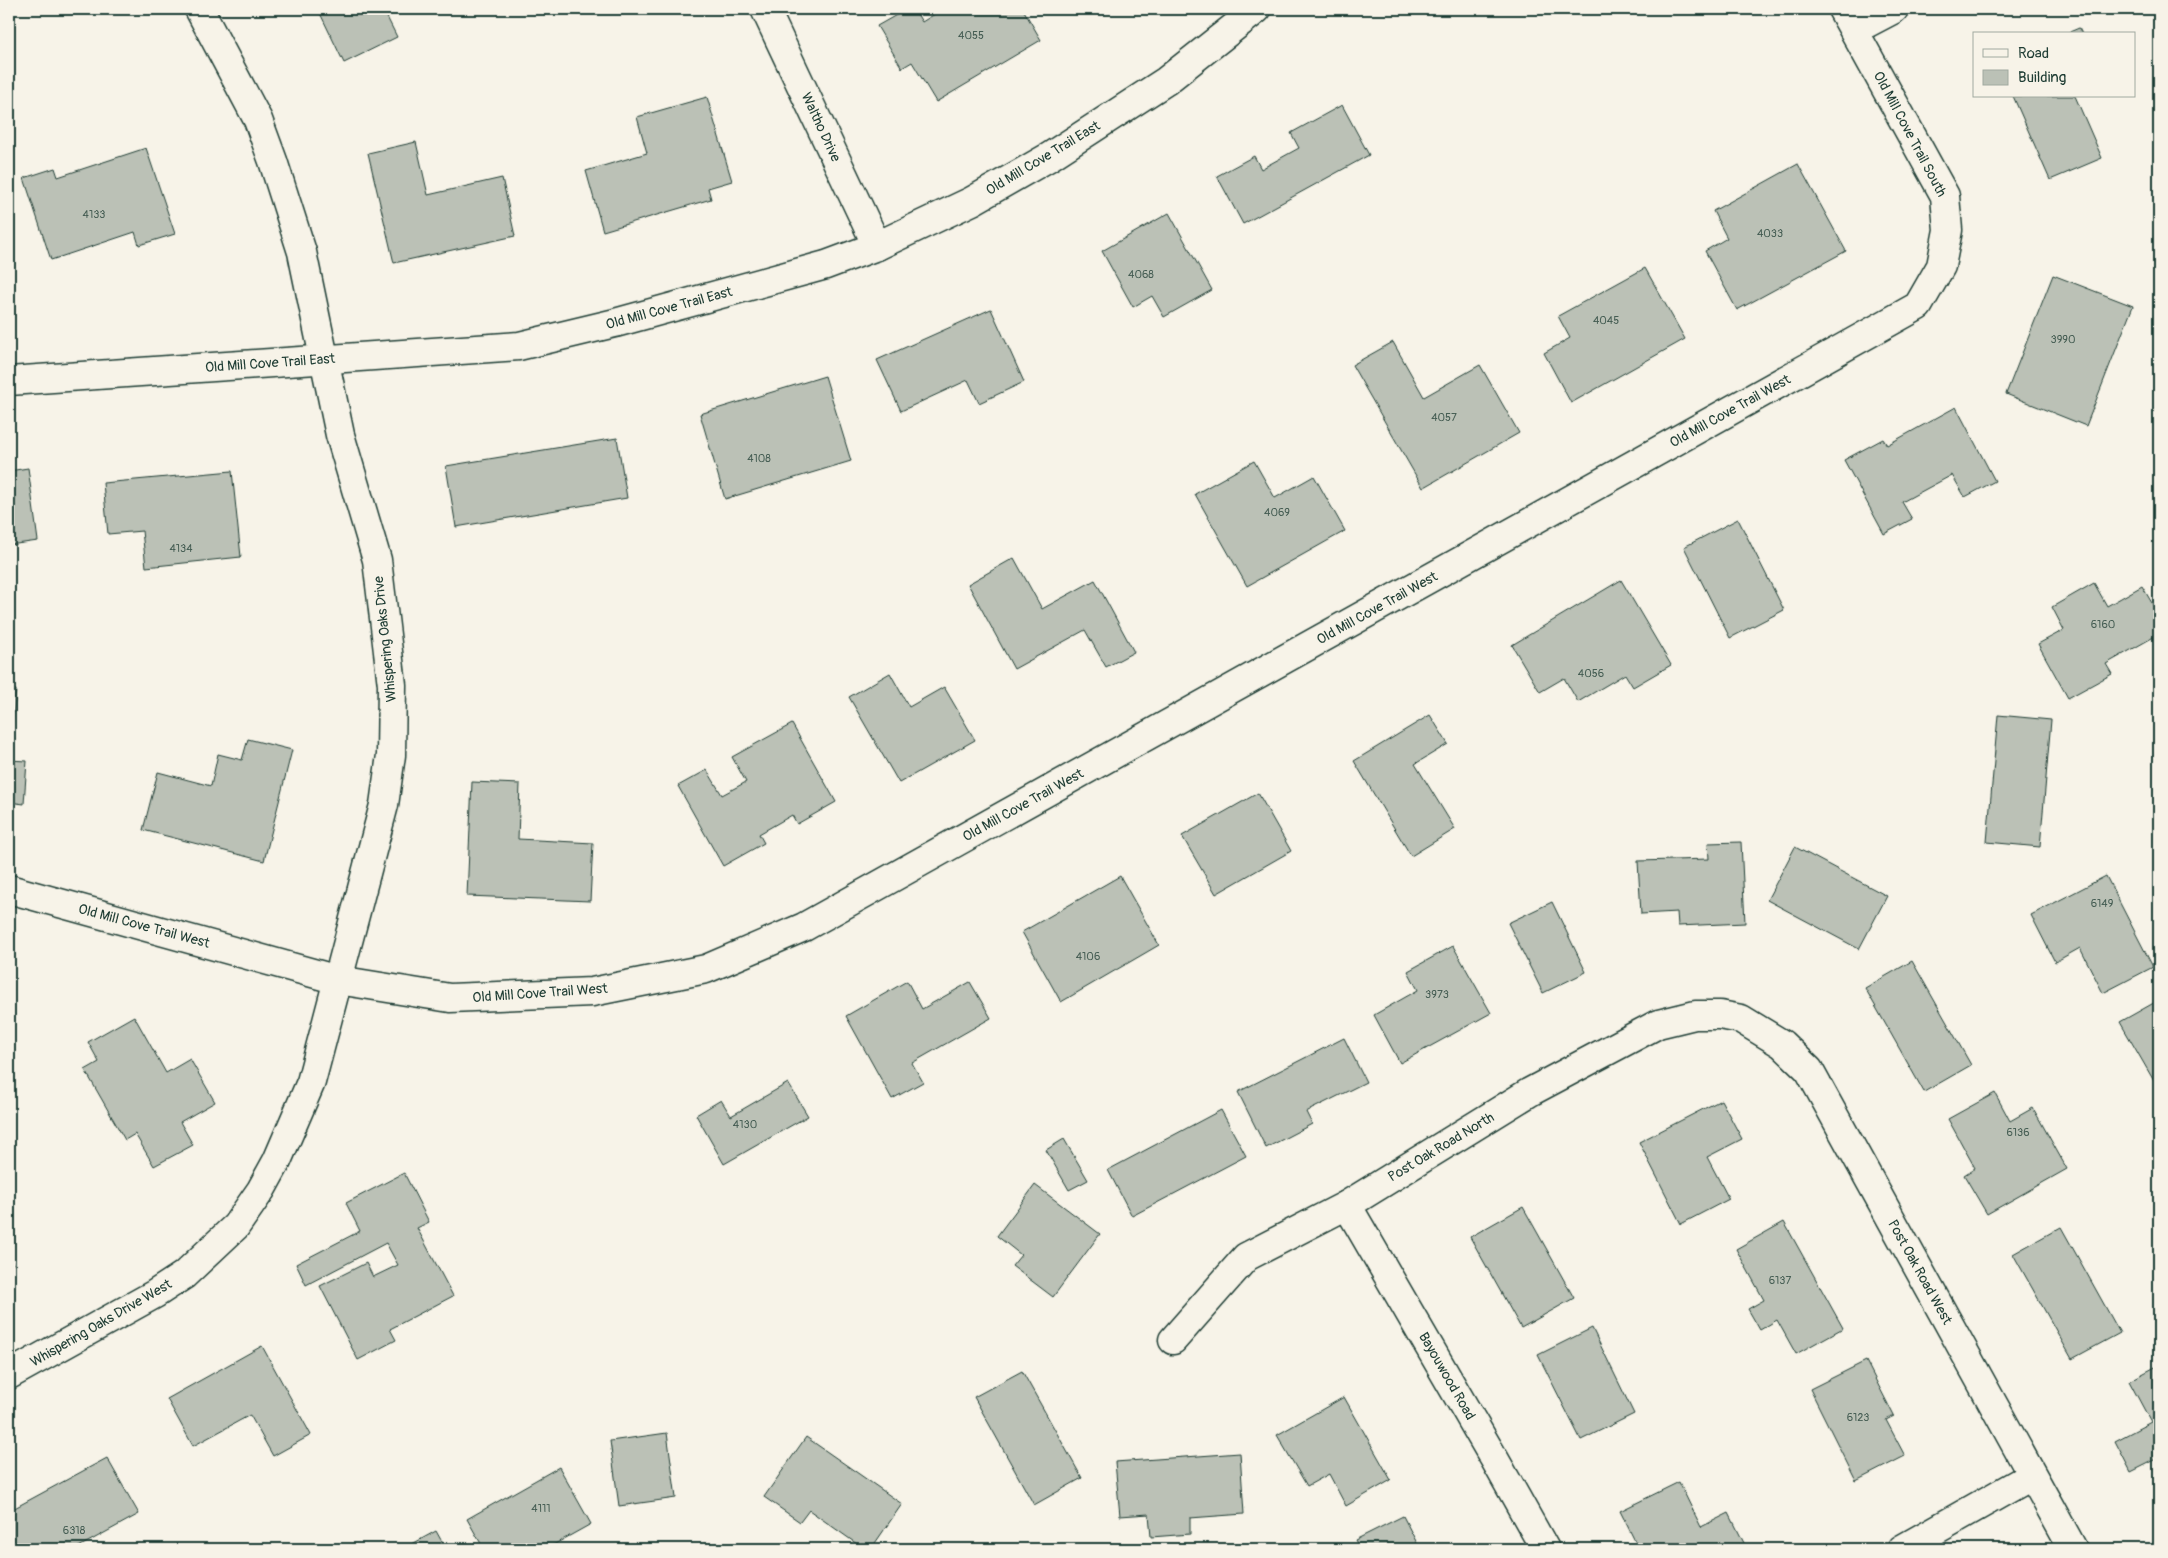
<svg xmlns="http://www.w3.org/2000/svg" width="2168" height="1558" font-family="Pangolin,sans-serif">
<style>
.building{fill:#bbc1b6;stroke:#1f3d34}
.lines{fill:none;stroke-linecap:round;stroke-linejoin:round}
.street-casing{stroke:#1f3d34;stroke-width:31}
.street{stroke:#f7f3e8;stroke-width:28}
.labels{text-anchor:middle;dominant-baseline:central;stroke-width:4.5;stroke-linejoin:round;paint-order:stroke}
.number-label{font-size:11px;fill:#465e54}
.street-label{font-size:14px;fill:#1f3d34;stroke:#f7f3e8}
</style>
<rect width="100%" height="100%" fill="#f7f3e8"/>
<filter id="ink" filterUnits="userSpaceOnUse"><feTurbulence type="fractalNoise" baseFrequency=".02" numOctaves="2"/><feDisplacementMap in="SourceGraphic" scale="10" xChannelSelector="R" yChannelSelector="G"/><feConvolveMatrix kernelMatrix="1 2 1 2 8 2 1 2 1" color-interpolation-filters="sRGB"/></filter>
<g filter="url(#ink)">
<g class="building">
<path d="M 318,9 L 383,9 L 397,37 L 344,63 Z"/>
<path d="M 907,9 L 914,9 L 922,22 L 943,9 L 1023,9 L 1041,40 L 936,102 L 912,62 L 902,68 L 877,26 Z"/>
<path d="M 2079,28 L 2082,34 L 2065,34 Z"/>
<path d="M 2013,96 L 2075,96 L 2102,158 L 2050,180 Z"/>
<path d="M 707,97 L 732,181 L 708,188 L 711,199 L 603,231 L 586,171 L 647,153 L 637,117 Z"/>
<path d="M 1342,105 L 1369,155 L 1243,224 L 1217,176 L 1254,156 L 1261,169 L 1299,148 L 1291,133 Z"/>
<path d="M 416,142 L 428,195 L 502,178 L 515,236 L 394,263 L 368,153 Z"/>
<path d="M 146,148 L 175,234 L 139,245 L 135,232 L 51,260 L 24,178 L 55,168 L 58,177 Z"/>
<path d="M 1798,164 L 1846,251 L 1737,310 L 1705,251 L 1727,238 L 1713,211 Z"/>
<path d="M 1169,213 L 1212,290 L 1164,317 L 1152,296 L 1133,307 L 1102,251 Z"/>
<path d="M 1645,268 L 1685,339 L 1571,403 L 1544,353 L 1570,338 L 1558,316 Z"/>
<path d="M 2053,275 L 2133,306 L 2086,426 L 2006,394 Z"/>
<path d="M 991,309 L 1024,382 L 979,403 L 968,380 L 901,411 L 877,360 Z"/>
<path d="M 1393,342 L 1424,397 L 1480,365 L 1519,433 L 1423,488 L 1352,365 Z"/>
<path d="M 825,376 L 851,461 L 725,499 L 700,414 Z"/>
<path d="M 1956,407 L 1995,481 L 1965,497 L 1952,475 L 1902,502 L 1912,519 L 1884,534 L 1844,460 L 1883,439 L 1887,445 Z"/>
<path d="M 617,438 L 627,498 L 456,527 L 446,466 Z"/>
<path d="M 1254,461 L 1275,498 L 1314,476 L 1345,531 L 1247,586 L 1195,494 Z"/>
<path d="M 28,468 L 38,541 L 9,545 L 9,471 Z"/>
<path d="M 232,471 L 241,557 L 146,567 L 142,531 L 108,534 L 103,483 Z"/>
<path d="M 1738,519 L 1784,610 L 1730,638 L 1684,547 Z"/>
<path d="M 1014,558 L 1042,609 L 1095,580 L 1134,652 L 1106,667 L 1085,630 L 1014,669 L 968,584 Z"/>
<path d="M 1621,580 L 1671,665 L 1633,687 L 1625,674 L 1578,702 L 1564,678 L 1540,692 L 1512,645 Z"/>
<path d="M 2094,583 L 2107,606 L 2142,586 L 2159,615 L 2159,634 L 2106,664 L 2112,674 L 2068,698 L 2038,644 L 2064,630 L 2052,607 Z"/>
<path d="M 890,673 L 909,707 L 944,687 L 975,740 L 899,783 L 849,697 Z"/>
<path d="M 9,689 L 16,690 L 9,760 L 27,761 L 24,804 L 9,802 Z"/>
<path d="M 1430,715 L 1448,744 L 1415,764 L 1455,829 L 1411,856 L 1354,761 Z"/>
<path d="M 1998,715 L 2051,720 L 2040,847 L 1987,842 Z"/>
<path d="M 792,724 L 836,802 L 797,824 L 792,815 L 759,834 L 764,843 L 723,866 L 678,786 L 707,770 L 722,795 L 746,782 L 732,757 Z"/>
<path d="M 248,739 L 292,750 L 264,861 L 143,830 L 158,772 L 211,786 L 218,754 L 242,760 Z"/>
<path d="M 472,782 L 520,784 L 518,839 L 593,843 L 590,901 L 467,896 Z"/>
<path d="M 1258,793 L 1291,851 L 1216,894 L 1182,836 Z"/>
<path d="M 1741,842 L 1745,923 L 1678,926 L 1677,912 L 1641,914 L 1638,861 L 1709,859 L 1708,843 Z"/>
<path d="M 1795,847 L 1887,896 L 1859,949 L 1767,900 Z"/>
<path d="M 1120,876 L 1159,945 L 1061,1002 L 1022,932 Z"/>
<path d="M 2106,876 L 2153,967 L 2103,993 L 2080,948 L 2055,962 L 2031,915 Z"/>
<path d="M 1552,902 L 1586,972 L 1543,993 L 1508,923 Z"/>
<path d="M 1453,946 L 1491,1013 L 1400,1063 L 1374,1015 L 1418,990 L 1408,971 Z"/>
<path d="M 1912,961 L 1971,1065 L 1924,1092 L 1865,988 Z"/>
<path d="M 907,981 L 922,1009 L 970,982 L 991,1018 L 912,1063 L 923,1082 L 892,1099 L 846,1016 Z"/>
<path d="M 2159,1000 L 2159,1078 L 2154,1081 L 2120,1022 Z"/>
<path d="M 134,1016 L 166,1073 L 190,1059 L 215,1102 L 180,1122 L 193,1145 L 154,1166 L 135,1134 L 125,1140 L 85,1070 L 99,1062 L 88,1042 Z"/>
<path d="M 1344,1038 L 1366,1082 L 1306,1112 L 1312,1124 L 1266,1148 L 1238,1092 Z"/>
<path d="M 788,1083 L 808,1116 L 724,1164 L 696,1115 L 721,1100 L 731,1116 Z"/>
<path d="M 1995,1093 L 2010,1121 L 2033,1108 L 2067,1169 L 1987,1214 L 1964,1175 L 1975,1168 L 1948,1119 Z"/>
<path d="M 1721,1100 L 1742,1139 L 1707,1157 L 1729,1199 L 1681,1224 L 1639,1142 Z"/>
<path d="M 1221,1110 L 1246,1156 L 1132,1216 L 1108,1170 Z"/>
<path d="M 1064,1139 L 1088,1180 L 1069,1190 L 1046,1150 Z"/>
<path d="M 404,1173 L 429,1222 L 417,1228 L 453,1296 L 390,1329 L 396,1340 L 358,1360 L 320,1286 L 366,1263 L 373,1277 L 398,1265 L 386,1243 L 306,1285 L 296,1264 L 360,1231 L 346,1203 Z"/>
<path d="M 1035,1185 L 1100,1234 L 1053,1297 L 1012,1266 L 1021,1255 L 997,1236 Z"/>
<path d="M 1523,1207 L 1574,1298 L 1521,1328 L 1470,1237 Z"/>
<path d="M 1784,1222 L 1843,1328 L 1796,1354 L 1777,1320 L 1760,1330 L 1748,1309 L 1764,1300 L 1736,1249 Z"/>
<path d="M 2061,1227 L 2120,1333 L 2072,1359 L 2013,1254 Z"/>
<path d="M 9,1255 L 13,1264 L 9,1267 Z"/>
<path d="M 1592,1328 L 1634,1414 L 1581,1440 L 1538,1355 Z"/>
<path d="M 262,1346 L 311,1435 L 273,1456 L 250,1415 L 193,1446 L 167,1399 Z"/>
<path d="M 1866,1361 L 1894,1416 L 1886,1420 L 1905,1456 L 1856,1481 L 1810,1389 Z"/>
<path d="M 2159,1365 L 2159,1458 L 2131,1472 L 2115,1441 L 2151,1422 L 2129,1381 Z"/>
<path d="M 1022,1371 L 1082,1478 L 1034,1505 L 974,1397 Z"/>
<path d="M 1344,1397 L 1391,1480 L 1346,1506 L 1329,1474 L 1307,1486 L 1277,1435 Z"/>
<path d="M 667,1433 L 676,1498 L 619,1506 L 610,1441 Z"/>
<path d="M 806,1437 L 902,1504 L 871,1549 L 864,1549 L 809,1510 L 800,1522 L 764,1497 Z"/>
<path d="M 1240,1453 L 1244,1514 L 1190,1518 L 1190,1534 L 1151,1537 L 1149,1514 L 1120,1516 L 1115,1462 Z"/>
<path d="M 107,1458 L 139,1514 L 75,1549 L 16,1549 L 9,1537 L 9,1511 Z"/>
<path d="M 559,1467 L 591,1524 L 546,1549 L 484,1549 L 467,1519 Z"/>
<path d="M 1679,1482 L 1701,1527 L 1729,1513 L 1747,1549 L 1639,1549 L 1620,1511 Z"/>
<path d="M 1403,1516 L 1420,1549 L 1360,1549 L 1355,1540 Z"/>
<path d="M 436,1531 L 446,1549 L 403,1549 Z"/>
</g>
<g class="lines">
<defs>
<g id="street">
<path d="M 765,9 L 877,246"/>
<path d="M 1854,30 L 1894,9"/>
<path d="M 9,381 L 519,346 L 615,323 L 826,265 L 877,246 L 972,201 L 1049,157 L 1166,81 L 1257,9"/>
<path d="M 9,889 L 338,980 L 450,998 L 592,992 L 706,969 L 804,927 L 1918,306 L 1941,266 L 1948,230 L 1945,196 L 1842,9"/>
<path d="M 1347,1205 L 1495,1460 L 1545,1549"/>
<path d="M 1173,1340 L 1246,1257 L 1347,1205 L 1530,1092 L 1658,1024 L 1695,1015 L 1720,1015 L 1741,1019 L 1782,1044 L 1809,1070 L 2073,1549"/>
<path d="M 9,1375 L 155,1294 L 184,1275 L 236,1226 L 261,1190 L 277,1161 L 311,1082 L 384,805 L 391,755 L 392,685 L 377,560 L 340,435 L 302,252 L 273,161 L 258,120 L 199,9"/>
<path d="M 1902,1549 L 2031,1476"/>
</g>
</defs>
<use href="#street" class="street-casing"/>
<use href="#street" class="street"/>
</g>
</g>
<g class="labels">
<g class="number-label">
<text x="971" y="35">4055</text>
<text x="94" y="214">4133</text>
<text x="1770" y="233">4033</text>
<text x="1141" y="274">4068</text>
<text x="1606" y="320">4045</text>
<text x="2063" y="339">3990</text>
<text x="1444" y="417">4057</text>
<text x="759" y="458">4108</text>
<text x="1277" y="512">4069</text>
<text x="181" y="548">4134</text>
<text x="2103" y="624">6160</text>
<text x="1591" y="673">4056</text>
<text x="2102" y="903">6149</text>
<text x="1088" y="956">4106</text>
<text x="1437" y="994">3973</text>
<text x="745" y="1124">4130</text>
<text x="2018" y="1132">6136</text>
<text x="1780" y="1280">6137</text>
<text x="1858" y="1417">6123</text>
<text x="541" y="1508">4111</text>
<text x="74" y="1530">6318</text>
</g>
<g class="street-label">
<text transform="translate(821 127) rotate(65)">Waltho Drive</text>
<text transform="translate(1910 134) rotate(62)">Old Mill Cove Trail South</text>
<text transform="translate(1043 158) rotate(-31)">Old Mill Cove Trail East</text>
<text transform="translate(669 308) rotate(-15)">Old Mill Cove Trail East</text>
<text transform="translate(270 363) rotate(-4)">Old Mill Cove Trail East</text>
<text transform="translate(1730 411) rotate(-29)">Old Mill Cove Trail West</text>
<text transform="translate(1377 608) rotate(-29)">Old Mill Cove Trail West</text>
<text transform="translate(385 639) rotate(-96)">Whispering Oaks Drive</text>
<text transform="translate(1023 805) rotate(-29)">Old Mill Cove Trail West</text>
<text transform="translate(144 926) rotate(15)">Old Mill Cove Trail West</text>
<text transform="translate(540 993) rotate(-4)">Old Mill Cove Trail West</text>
<text transform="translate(1441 1147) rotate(-31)">Post Oak Road North</text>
<text transform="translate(1920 1272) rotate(61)">Post Oak Road West</text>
<text transform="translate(101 1323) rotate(-30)">Whispering Oaks Drive West</text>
<text transform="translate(1447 1376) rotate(60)">Bayouwood Road</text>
</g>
</g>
<rect width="2168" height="1558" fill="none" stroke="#f7f3e8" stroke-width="30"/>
<rect x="15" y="15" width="2138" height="1528" fill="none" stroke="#1f3d34" stroke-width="2" filter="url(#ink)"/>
<rect x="1973" y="32" width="162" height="65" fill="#f7f3e8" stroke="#a1aaa0"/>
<rect x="1983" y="49" width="25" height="8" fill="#f7f3e8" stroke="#a1aaa0"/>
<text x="2018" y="58" font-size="15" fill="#1f3d34">Road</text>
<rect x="1983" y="70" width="25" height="15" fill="#bbc1b6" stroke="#a1aaa0"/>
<text x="2018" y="82" font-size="15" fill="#1f3d34">Building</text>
</svg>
